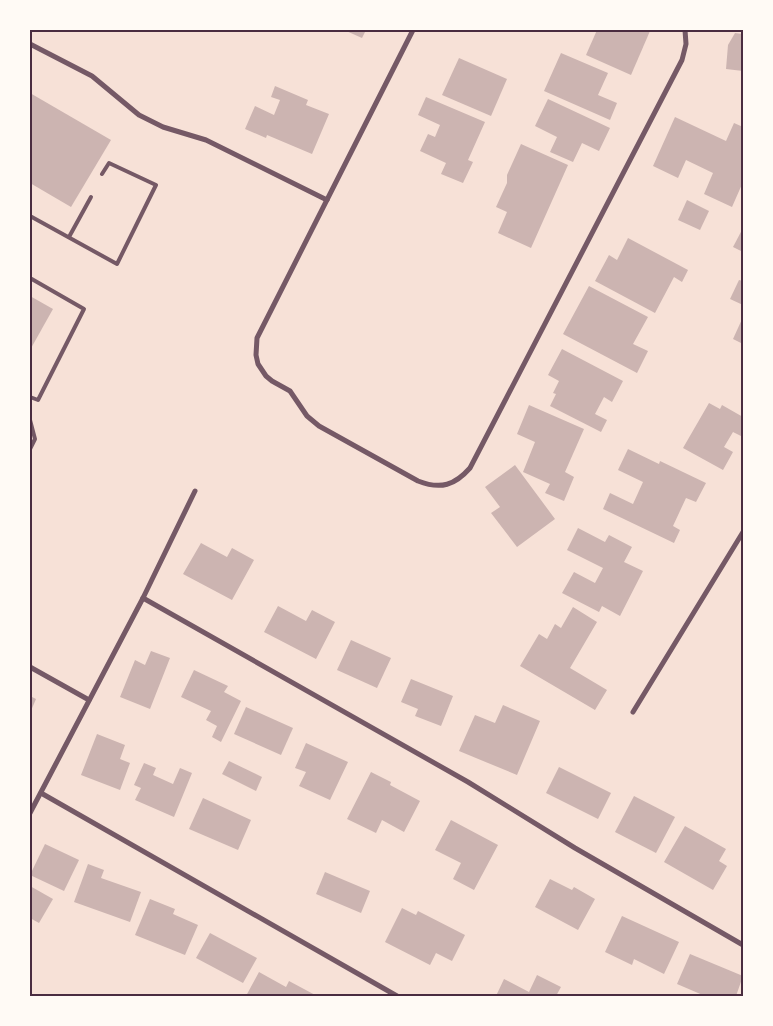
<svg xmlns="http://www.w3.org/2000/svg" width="773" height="1026" font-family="Overpass,sans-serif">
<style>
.building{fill:#ccb4b1}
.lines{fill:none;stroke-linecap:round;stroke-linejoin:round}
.service{stroke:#755966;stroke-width:4}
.minor{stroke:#755966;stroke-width:5}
.neatline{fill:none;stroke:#4a2c40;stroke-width:2}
</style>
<rect width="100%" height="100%" fill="#f7e1d7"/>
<g class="building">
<path d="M 344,30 L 366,30 L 362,38 Z"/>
<path d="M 597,30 L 647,30 L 650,31 L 631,75 L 586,55 Z"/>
<path d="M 735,33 L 743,34 L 743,71 L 726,69 L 728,45 Z"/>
<path d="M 561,53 L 608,73 L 598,95 L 617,103 L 610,120 L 544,91 Z"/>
<path d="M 459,58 L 507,79 L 491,116 L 442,95 Z"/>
<path d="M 275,86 L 308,100 L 306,105 L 329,114 L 312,154 L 267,135 L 266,138 L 245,129 L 255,106 L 274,115 L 280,100 L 271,97 Z"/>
<path d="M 30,93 L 111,140 L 71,207 L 30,183 Z"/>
<path d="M 426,97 L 485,122 L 468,160 L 473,162 L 463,183 L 441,174 L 446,163 L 420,151 L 428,134 L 435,137 L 440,125 L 418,115 Z"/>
<path d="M 548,99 L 610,128 L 599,151 L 582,143 L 573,162 L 550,152 L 557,137 L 535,126 Z"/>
<path d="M 675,117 L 726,141 L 734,123 L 743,127 L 743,182 L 732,207 L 704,194 L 713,173 L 686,160 L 678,178 L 653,166 Z"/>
<path d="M 521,144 L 568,165 L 531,248 L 498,233 L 507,212 L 496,207 L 507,183 L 507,175 Z"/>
<path d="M 687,200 L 709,211 L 700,230 L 678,220 Z"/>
<path d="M 743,228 L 743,252 L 733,247 Z"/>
<path d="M 628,238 L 688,270 L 682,282 L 674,277 L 655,313 L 595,281 L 609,255 L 617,260 Z"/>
<path d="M 739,280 L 743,281 L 743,305 L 730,299 Z"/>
<path d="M 589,286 L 648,317 L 633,344 L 648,351 L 637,373 L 563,334 Z"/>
<path d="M 30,296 L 53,309 L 30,350 Z"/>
<path d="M 743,317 L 743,344 L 733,339 Z"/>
<path d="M 562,349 L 623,381 L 612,402 L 604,397 L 595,414 L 607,420 L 601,432 L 550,406 L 556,394 L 553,393 L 559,381 L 548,375 Z"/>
<path d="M 709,403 L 720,409 L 722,405 L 743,417 L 743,437 L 733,432 L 724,447 L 733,452 L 723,470 L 683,448 Z"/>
<path d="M 529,405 L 584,429 L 565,472 L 574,477 L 564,501 L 545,493 L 550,484 L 523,472 L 535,442 L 517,434 Z"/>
<path d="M 628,449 L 659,464 L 660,461 L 706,483 L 696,502 L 686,498 L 673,526 L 680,530 L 674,543 L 603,509 L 610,493 L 633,504 L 643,482 L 618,470 Z"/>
<path d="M 515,465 L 555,519 L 517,547 L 491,513 L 500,507 L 485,487 Z"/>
<path d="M 578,528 L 605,542 L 609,535 L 632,547 L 624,562 L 643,571 L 620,616 L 602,606 L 599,612 L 562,593 L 574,572 L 595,583 L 603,568 L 567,550 Z"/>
<path d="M 201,543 L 227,557 L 232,548 L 254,560 L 232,600 L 183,574 Z"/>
<path d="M 278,606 L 306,621 L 312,610 L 335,622 L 316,659 L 264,632 Z"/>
<path d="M 573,607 L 597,622 L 570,668 L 607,690 L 595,710 L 520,666 L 539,634 L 547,639 L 555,624 L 561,628 Z"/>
<path d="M 351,640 L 391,658 L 377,688 L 337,670 Z"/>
<path d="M 151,651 L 170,658 L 150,709 L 120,697 L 135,660 L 145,665 Z"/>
<path d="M 194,670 L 228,686 L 224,692 L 241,701 L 221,742 L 212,737 L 217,726 L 206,720 L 211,711 L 181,697 Z"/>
<path d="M 411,679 L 453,696 L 441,726 L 415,716 L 418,709 L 401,702 Z"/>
<path d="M 30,696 L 36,699 L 30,713 Z"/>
<path d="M 503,705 L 540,721 L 517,775 L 459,751 L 475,715 L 495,723 Z"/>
<path d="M 246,707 L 293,728 L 281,755 L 234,734 Z"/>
<path d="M 97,734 L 125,745 L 120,759 L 130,763 L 120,790 L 81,775 Z"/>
<path d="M 306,743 L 348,762 L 330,800 L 299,786 L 306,772 L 295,768 Z"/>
<path d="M 229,761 L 262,777 L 256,791 L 222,774 Z"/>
<path d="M 144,763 L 156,768 L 153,775 L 173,784 L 180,768 L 192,773 L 174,817 L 135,800 L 141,788 L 134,785 Z"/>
<path d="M 559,767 L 611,793 L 598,819 L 546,793 Z"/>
<path d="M 371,772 L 391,782 L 390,785 L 420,801 L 404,832 L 382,820 L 376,833 L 347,819 Z"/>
<path d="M 634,796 L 675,817 L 656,853 L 615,832 Z"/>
<path d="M 203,798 L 251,820 L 238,850 L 189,829 Z"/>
<path d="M 451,820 L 498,845 L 474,890 L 453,879 L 461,863 L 435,850 Z"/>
<path d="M 685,826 L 726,849 L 719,861 L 727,866 L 713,890 L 664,862 Z"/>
<path d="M 45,844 L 79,860 L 64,891 L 30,875 Z"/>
<path d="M 88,864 L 104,870 L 101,878 L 141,892 L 130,922 L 74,902 Z"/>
<path d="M 325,872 L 370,891 L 361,913 L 316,894 Z"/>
<path d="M 550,879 L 572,890 L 574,887 L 595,899 L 578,930 L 535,907 Z"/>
<path d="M 30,886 L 53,899 L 39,923 L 30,918 Z"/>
<path d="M 150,899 L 175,909 L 173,914 L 198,925 L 185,955 L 135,935 Z"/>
<path d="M 402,908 L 416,915 L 418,911 L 465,935 L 452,961 L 436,953 L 430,965 L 385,942 Z"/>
<path d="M 622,916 L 679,942 L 664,974 L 634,959 L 632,965 L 605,952 Z"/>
<path d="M 210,933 L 257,958 L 243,983 L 196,958 Z"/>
<path d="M 690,954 L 743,976 L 736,996 L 705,996 L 677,984 Z"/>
<path d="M 259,972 L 286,987 L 289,981 L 317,996 L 246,996 Z"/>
<path d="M 537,975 L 561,987 L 556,996 L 496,996 L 504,979 L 529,992 Z"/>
</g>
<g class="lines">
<g class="service">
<path d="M 30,216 L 117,264 L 156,185 L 109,163 L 102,174"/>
<path d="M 69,237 L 91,197"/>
<path d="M 30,278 L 84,309 L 38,400 L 30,397"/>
<path d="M 30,420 L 35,439 L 30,449"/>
</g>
<g class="minor">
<path d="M 413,30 L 257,338 L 256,355 L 258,364 L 266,376 L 272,381 L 290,391 L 307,416 L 319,426 L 418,481 C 441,490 455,485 470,468 L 682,60 L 686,44 L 685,30"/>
<path d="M 30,44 L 92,76 L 139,115 L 163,127 L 206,140 L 327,200"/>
<path d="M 143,598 L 468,782 L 575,848 L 743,945"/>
<path d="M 30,667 L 89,700"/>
<path d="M 633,712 L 743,532"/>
<path d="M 41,793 L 397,996"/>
<path d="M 30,813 L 143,598 L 195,491"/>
</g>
</g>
<rect width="773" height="1026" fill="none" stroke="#fffaf5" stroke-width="62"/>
<rect x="31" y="31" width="711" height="964" class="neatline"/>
</svg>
